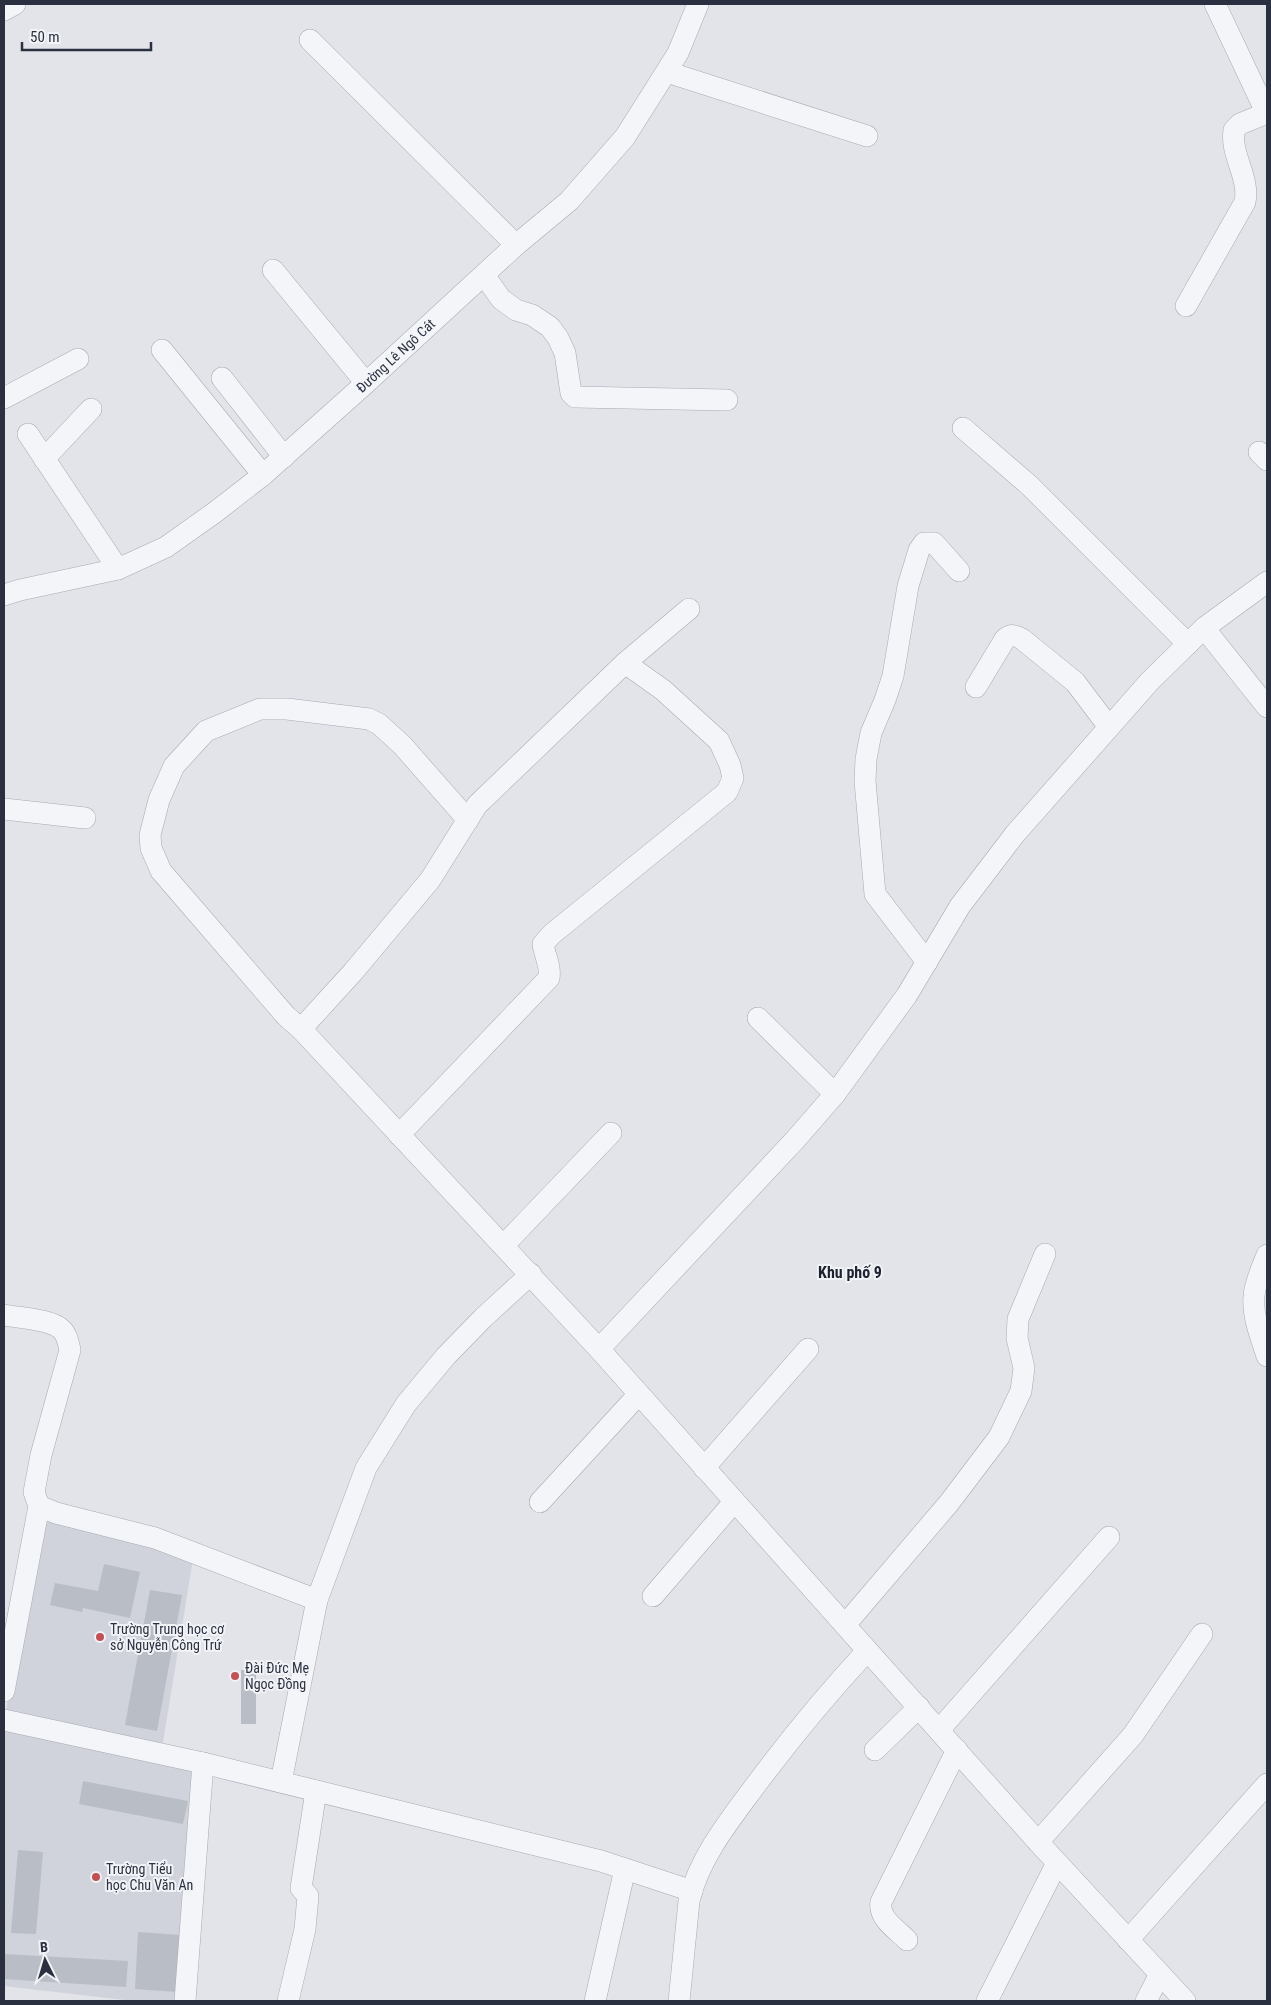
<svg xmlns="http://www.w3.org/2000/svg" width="1271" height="2005" font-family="'Roboto Condensed',sans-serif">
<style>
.built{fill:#d0d3db}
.building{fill:#b9bdc6}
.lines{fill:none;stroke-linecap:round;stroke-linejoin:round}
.minor-casing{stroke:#a7aab3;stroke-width:22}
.minor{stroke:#f4f5f8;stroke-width:21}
.poi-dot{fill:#c55054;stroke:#f1f3f7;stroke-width:2}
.labels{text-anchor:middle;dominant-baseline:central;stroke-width:4;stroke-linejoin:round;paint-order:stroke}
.street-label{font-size:14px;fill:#2b3040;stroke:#f1f3f7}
.poi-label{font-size:14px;fill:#2b3040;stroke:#f1f3f7;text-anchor:start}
.quarter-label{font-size:16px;font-weight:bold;fill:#1d2231;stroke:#f1f3f7}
</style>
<rect width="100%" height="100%" fill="#e2e4e9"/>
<g class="built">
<path d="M 44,1515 L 193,1559 L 162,1748 L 5,1715 Z"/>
<path d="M 4,1727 L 196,1768 L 179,2001 L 133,2001 L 4,1986 Z"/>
</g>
<g class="building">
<path d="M 104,1564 L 140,1572 L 130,1618 L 83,1608 L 82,1612 L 50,1605 L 55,1583 L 98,1591 Z"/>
<path d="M 150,1590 L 182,1595 L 157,1731 L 125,1725 Z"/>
<rect x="241" y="1670" width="15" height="54"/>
<path d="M 83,1781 L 188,1801 L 183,1824 L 79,1804 Z"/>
<path d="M 18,1850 L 43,1852 L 36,1934 L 11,1933 Z"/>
<path d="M 138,1932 L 180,1935 L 177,1992 L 135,1989 Z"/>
<path d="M 4,1954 L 128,1961 L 126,1987 L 4,1979 Z"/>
</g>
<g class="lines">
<defs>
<g id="minor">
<path d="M 1215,4 L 1267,114"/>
<path d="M 4,10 L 15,4"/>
<path d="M 310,40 L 516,245"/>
<path d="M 667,72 L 867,136"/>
<path d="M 273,270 L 366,383"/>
<path d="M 484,275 L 501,299 L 516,310 L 532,315 L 550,327 L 558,338 L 565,353 L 571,393 L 575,397 L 727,400"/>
<path d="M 1186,306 L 1245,202 C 1250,177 1230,155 1234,130 L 1240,124 L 1267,113"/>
<path d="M 162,350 L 263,475"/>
<path d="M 222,378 L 284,457"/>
<path d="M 4,398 L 78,359"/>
<path d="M 963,428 L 1030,486 L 1188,644"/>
<path d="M 28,434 L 118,569"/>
<path d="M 1259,452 L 1267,460"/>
<path d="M 44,459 L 91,409"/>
<path id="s1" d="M 4,595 L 20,590 L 118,569 L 166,547 L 214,513 L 263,475 L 366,383 L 516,245 L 569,201 L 625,137 L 678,53 L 698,4"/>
<path d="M 1204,628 L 1267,707"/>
<path d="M 976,687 L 1005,639 C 1011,634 1015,635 1022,639 L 1075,682 L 1109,727"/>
<path d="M 4,809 L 85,818"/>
<path d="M 468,820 L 402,745 L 379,724 L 369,719 L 287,709 L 260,709 L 206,731 L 174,766 L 159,800 L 150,835 L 151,848 L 161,871 L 286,1016 L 301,1029 L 599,1349 L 1038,1842 L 1185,2001"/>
<path d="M 927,962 L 875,894 L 865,781 L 866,759 L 871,733 L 885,700 L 893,676 L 908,586 L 919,550 L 924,543 L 934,543 L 959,571"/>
<path d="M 758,1018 L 835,1094"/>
<path d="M 301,1029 L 353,972 L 430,880 L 477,805 L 625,663 L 689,609"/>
<path d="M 399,1135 L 549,978 C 551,966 545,957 543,944 L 552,934 L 727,792 L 733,778 L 730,765 L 719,741 L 663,690 L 625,663"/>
<path d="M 504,1245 L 611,1133"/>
<path d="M 1267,1255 C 1262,1268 1255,1282 1254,1296 C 1252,1316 1261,1337 1267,1356"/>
<path d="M 4,1315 C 19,1318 50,1319 61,1329 C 67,1334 68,1342 70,1350 L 41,1455 L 34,1492 L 39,1506 L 56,1513 L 155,1538 L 317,1600"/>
<path d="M 599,1349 L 795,1140 L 835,1094 L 907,995 L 960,906 L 1015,834 L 1150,681 L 1204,628 L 1267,582"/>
<path d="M 704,1468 L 808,1349"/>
<path d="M 540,1502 L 639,1394"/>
<path d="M 653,1596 L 734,1502"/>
<path d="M 845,1625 L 949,1503 L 999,1437 L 1021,1391 L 1024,1368 L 1017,1338 L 1018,1319 L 1045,1254"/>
<path d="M 4,1691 L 39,1506"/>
<path d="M 4,1720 L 203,1763 L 601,1861 L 692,1891"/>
<path d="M 939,1730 L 1109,1537"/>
<path d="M 875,1750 L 919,1707"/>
<path d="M 281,1782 L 317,1600 L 366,1468 L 406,1404 L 446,1356 L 483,1318 L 531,1274"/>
<path d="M 1038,1842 L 1133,1735 L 1202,1634"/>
<path d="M 907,1940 C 896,1929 878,1918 881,1902 L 957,1750"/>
<path d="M 1128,1940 L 1267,1784"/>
<path d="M 185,2001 L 203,1763"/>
<path d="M 288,2001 L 305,1929 L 308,1896 L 301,1888 L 316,1791"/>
<path d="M 595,2001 L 625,1869"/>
<path d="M 679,2001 L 689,1901 C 699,1858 729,1821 755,1786 C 790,1739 827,1694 867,1651"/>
<path d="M 987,2001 L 1057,1863"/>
<path d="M 1146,2001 L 1160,1974"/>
</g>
</defs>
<use href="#minor" class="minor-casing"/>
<use href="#minor" class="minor"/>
</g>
<g class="poi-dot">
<circle cx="100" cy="1637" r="5"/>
<circle cx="235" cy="1676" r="5"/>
<circle cx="96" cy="1877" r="5"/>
</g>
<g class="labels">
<g class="street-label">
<text stroke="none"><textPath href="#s1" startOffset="469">Đường Lê Ngô Cát</textPath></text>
</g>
<g class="poi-label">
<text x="110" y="1629">Trường Trung học cơ<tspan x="110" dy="16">sở Nguyễn Công Trứ</tspan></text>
<text x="245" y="1668">Đài Đức Mẹ<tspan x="245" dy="16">Ngọc Đồng</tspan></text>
<text x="106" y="1869">Trường Tiểu<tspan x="106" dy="16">học Chu Văn An</tspan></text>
</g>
<g class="quarter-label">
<text x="850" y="1272">Khu phố 9</text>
</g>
</g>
<rect width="1271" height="2005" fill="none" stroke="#2b3040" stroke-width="10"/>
<g transform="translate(45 1960) rotate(355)" stroke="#f1f3f7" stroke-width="4" paint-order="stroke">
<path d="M0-4L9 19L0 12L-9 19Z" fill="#2b3040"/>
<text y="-8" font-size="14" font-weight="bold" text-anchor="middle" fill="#2b3040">B</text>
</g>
<path d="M22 42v8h129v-8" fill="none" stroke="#2b3040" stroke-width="2.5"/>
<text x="30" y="42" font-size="15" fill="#2b3040" stroke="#f1f3f7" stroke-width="4" paint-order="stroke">50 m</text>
</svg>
